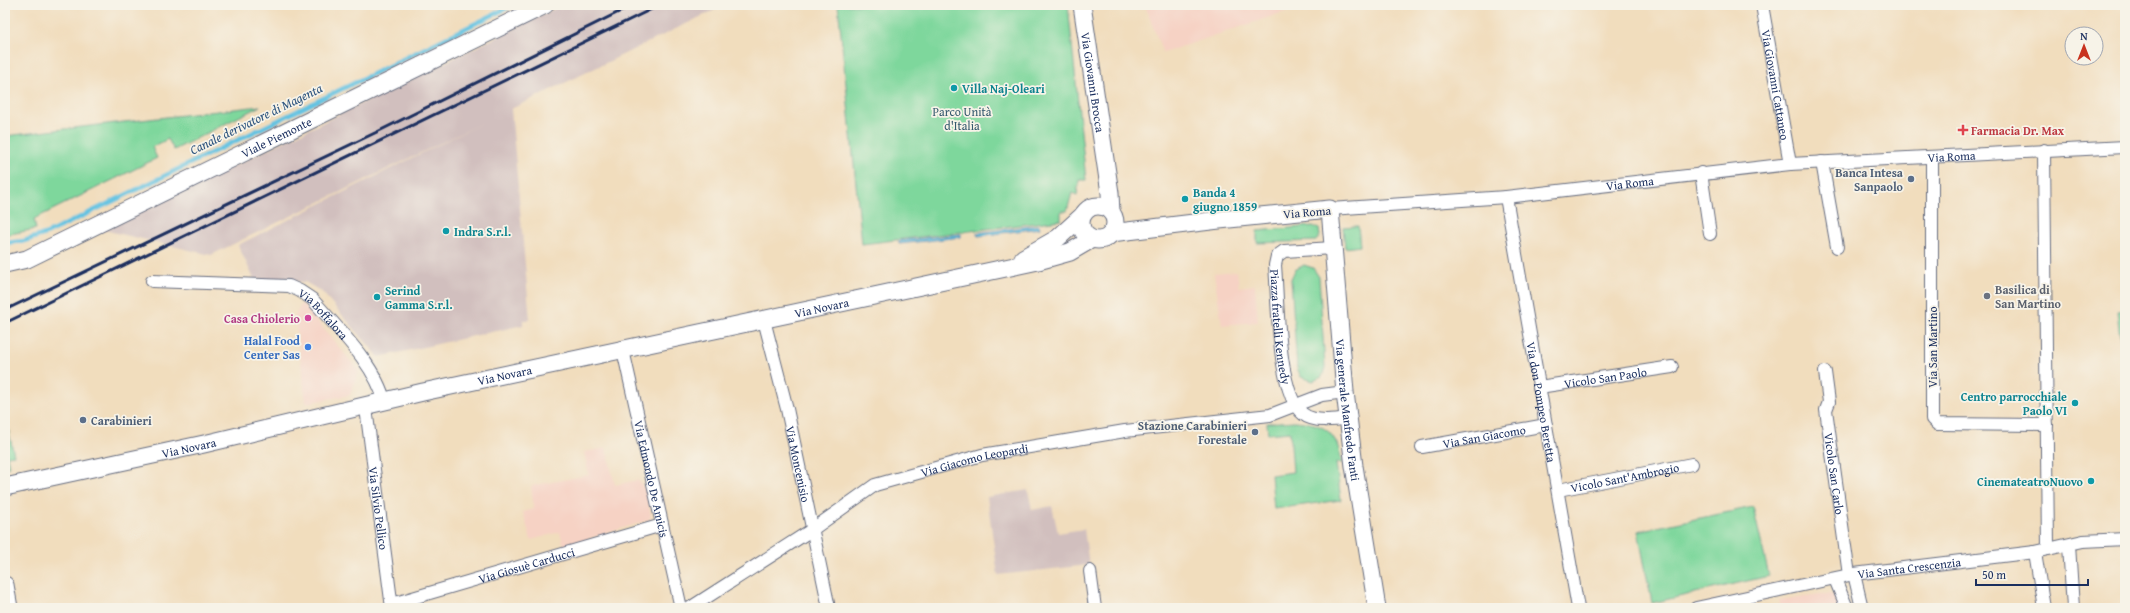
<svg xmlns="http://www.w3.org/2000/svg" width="2130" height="613" font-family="'Gentium Book Plus',serif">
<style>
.built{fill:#f6d2c4}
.industrial{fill:#d1bfbe}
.green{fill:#7ed79c;stroke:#4c837d}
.water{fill:#64c3e2;stroke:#4079a0}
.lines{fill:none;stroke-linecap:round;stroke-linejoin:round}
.stream{stroke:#64c3e2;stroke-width:4.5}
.street-casing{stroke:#666c7f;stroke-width:14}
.secondary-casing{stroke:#666c7f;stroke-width:19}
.street{stroke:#fff;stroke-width:12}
.secondary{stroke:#fff;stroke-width:17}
.rail{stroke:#1b2f5e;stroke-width:3}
.culture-dot{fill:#0f9aa8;stroke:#f7f3e8;stroke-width:1.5}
.health-dot{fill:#e0444e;stroke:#f7f3e8;stroke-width:1.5}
.service-dot{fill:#5c6f8a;stroke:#f7f3e8;stroke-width:1.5}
.worship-dot{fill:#6b7280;stroke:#f7f3e8;stroke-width:1.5}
.hotel-dot{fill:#d1479c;stroke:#f7f3e8;stroke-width:1.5}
.shop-dot{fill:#3f7fe0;stroke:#f7f3e8;stroke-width:1.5}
.labels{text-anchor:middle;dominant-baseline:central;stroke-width:3.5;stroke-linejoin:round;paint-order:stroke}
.street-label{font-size:12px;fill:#1b2f5e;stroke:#f7f3e8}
.culture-label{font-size:12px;font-weight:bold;fill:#0d838f;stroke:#f7f3e8;text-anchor:start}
.park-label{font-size:12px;fill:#34596e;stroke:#f7f3e8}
.health-label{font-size:12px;font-weight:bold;fill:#be3a42;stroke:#f7f3e8;text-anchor:start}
.service-label{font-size:12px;font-weight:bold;fill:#4e5e75;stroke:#f7f3e8;text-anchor:end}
.worship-label{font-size:12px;font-weight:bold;fill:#5b616d;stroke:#f7f3e8;text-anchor:start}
.hotel-label{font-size:12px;font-weight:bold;fill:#b23c85;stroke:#f7f3e8;text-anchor:end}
.shop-label{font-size:12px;font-weight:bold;fill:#366cbe;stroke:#f7f3e8;text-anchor:end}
.water-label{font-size:13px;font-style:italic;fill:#2d547f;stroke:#f7f3e8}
</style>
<rect width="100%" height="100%" fill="#f7f3e8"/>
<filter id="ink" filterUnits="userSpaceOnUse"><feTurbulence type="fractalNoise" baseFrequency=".025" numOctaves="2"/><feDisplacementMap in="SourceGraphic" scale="8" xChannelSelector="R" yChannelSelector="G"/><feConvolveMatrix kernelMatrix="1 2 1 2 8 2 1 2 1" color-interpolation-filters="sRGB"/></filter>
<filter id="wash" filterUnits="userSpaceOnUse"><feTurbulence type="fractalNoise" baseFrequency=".012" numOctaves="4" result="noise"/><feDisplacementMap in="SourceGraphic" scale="16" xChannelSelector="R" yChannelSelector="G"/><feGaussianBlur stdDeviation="0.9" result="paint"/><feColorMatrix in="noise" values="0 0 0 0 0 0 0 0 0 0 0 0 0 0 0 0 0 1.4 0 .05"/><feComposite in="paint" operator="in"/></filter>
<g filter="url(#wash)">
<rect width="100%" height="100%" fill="#f1ddbd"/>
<g class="built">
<path d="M 1145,5 L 1305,5 L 1163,53 Z"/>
<path d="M 1237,271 L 1239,287 L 1255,285 L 1258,322 L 1222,325 L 1214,273 Z"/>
<path d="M 302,303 L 359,371 L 350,395 L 306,403 L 295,316 Z"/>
<path d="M 606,448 L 615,485 L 638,480 L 646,491 L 651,516 L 649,520 L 564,546 L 560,532 L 531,540 L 523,512 L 534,509 L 531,486 L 589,475 L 584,452 Z"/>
<path d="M 1820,594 L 1833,594 L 1840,601 L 1842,608 L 1781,608 L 1779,600 Z"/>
</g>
<g class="industrial">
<path d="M 562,5 L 725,5 L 511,109 L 530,320 L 523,320 L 523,325 L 379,357 L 322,292 L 305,282 L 254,279 L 238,245 L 484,122 L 211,255 L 104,230 Z"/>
<path d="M 1028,490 L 1032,510 L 1052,506 L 1058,533 L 1084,529 L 1089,565 L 998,575 L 987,497 Z"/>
</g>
<g class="green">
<path d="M 838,5 L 1068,5 L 1086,180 L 1079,180 L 1077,195 L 1072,193 L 1067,211 L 1061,211 L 1061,220 L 862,244 Z"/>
<path d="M 260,106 L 174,150 L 168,139 L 152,147 L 157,158 L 34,219 L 36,229 L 5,235 L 5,136 Z"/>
<path d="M 1313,226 L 1319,229 L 1320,236 L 1316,241 L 1257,243 L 1257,231 Z"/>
<path d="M 1358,226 L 1360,246 L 1345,248 L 1343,227 Z"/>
<path d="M 1304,265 L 1313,268 L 1319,277 L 1325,367 L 1322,377 L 1313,381 L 1301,377 L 1297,368 L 1291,279 L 1295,270 Z"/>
<path d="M 2125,310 L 2125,364 L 2123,364 L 2117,311 Z"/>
<path d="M 5,415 L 14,455 L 7,456 L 9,467 L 5,468 Z"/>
<path d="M 1294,421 C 1325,423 1337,432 1342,463 L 1336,463 L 1341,500 L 1274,509 L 1271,475 L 1293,472 L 1290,432 L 1268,434 L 1267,423 Z"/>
<path d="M 1753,507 L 1769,576 L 1652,603 L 1638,531 Z"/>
</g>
<g class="water">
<path d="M 1039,225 L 1040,228 L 978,236 L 977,233 Z"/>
<path d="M 961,234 L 961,237 L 899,244 L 899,241 Z"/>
</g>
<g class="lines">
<path class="stream" d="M 5,243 L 24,241 L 48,233 L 513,5"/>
</g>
</g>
<g filter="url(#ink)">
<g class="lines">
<defs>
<g id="street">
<path id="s1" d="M 1762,5 L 1790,164"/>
<path d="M 2044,150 L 2048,549"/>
<path d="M 1932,158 L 1932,419 L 1937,424 L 2047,425"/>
<path d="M 1822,162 L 1837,247"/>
<path d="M 1701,173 L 1710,234"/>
<path id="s2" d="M 1506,197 L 1578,608"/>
<path id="s3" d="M 1330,209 L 1506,197 L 1790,164 L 2125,147"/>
<path id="s4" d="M 1333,248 L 1284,251 L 1277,256 L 1275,265 C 1278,299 1277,394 1303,414 C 1314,423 1335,420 1348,418"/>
<path id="s5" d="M 152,281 L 289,286 L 300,291 L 312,299 C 337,328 376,365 385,403"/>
<path id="s6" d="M 764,320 L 787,409 L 829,608"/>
<path id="s7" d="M 623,350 L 681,608"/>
<path id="s8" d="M 1825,372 L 1829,402 L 1826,410 L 1849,575"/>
<path id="s9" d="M 1539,387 L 1672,367"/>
<path id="s10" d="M 366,408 L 392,608"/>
<path id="s11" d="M 1422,447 L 1546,425"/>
<path id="s12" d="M 1558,490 L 1692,464"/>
<path d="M 2069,545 L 2073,608"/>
<path d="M 2035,552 L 2044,608"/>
<path d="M 1090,571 L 1095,608"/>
<path d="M 1854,574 L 1862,608"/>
<path d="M 1835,579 L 1847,608"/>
<path id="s13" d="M 392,604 L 662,525"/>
<path id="s14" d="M 690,608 L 813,529 L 875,485 L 982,455 L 1125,431 L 1270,415 L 1322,395 L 1345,392"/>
<path id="s15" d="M 1696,608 L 1854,574 L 2035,552 L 2083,541 L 2125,539"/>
</g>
<g id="secondary">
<path id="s16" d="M 1082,5 L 1110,193 L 1111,212"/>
<circle cx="1098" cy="223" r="17"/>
<path id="s17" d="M 1111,233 L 1219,220 L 1330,209 L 1345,392 L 1354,466 L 1377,608"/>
<path d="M 1023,258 L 1058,238 L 1082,216"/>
<path id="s18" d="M 5,264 L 27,259 L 545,5"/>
<path id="s19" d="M 5,487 L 204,444 L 423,392 L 1038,261 L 1070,252 L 1092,239"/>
<path d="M 5,585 L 9,608"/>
</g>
</defs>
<use href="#street" class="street-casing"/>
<use href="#secondary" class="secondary-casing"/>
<use href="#street" class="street"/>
<use href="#secondary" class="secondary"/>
<g class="rail">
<path d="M 5,310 L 379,131 L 633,5"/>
<path d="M 5,323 L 660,5"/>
</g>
</g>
</g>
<g class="culture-dot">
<circle cx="954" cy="88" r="4"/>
<circle cx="1185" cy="199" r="4"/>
<circle cx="446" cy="231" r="4"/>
<circle cx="377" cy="297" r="4"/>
<circle cx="2075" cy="403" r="4"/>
<circle cx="2091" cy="481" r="4"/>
</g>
<path class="health-dot" d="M1961 124h4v4h4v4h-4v4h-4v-4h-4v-4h4z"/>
<g class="service-dot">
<circle cx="1911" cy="179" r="4"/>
<circle cx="83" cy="420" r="4"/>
<circle cx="1255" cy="432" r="4"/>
</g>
<circle class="worship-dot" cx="1987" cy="296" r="4"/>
<circle class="hotel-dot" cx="308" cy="318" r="4"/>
<circle class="shop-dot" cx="308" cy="347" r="4"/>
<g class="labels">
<g class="street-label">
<text stroke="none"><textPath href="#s16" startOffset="78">Via Giovanni Brocca</textPath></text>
<text stroke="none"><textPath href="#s1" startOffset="81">Via Giovanni Cattaneo</textPath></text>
<text stroke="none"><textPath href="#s18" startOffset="300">Viale Piemonte</textPath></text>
<text stroke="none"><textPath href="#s3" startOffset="624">Via Roma</textPath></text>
<text stroke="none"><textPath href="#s3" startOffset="301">Via Roma</textPath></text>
<text transform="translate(1307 212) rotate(-5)">Via Roma</text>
<text stroke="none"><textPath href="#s19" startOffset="836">Via Novara</textPath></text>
<text stroke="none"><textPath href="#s5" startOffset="182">Via Boffalora</textPath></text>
<text stroke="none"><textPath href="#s4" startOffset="129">Piazza fratelli Kennedy</textPath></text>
<text transform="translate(1932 347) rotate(-90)">Via San Martino</text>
<text stroke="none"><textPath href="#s19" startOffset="512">Via Novara</textPath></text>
<text stroke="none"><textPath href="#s9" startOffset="67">Vicolo San Paolo</textPath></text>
<text stroke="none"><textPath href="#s2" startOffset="208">Via don Pompeo Beretta</textPath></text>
<text stroke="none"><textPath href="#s17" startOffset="422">Via generale Manfredo Fanti</textPath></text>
<text stroke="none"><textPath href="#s11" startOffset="63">Via San Giacomo</textPath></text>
<text stroke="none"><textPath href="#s19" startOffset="188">Via Novara</textPath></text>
<text stroke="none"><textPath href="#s14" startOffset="325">Via Giacomo Leopardi</textPath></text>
<text stroke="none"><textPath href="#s6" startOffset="148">Via Moncenisio</textPath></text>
<text stroke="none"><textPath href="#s8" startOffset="103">Vicolo San Carlo</textPath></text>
<text stroke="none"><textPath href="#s12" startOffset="68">Vicolo Sant'Ambrogio</textPath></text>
<text stroke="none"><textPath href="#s7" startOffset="132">Via Edmondo De Amicis</textPath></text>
<text stroke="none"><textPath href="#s10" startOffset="101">Via Silvio Pellico</textPath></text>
<text stroke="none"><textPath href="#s13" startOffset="140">Via Giosuè Carducci</textPath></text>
<text stroke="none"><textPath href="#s15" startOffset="217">Via Santa Crescenzia</textPath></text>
</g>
<g class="culture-label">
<text x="962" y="88">Villa Naj-Oleari</text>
<text x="1193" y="192">Banda 4<tspan x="1193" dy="14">giugno 1859</tspan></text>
<text x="454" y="231">Indra S.r.l.</text>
<text x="385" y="290">Serind<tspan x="385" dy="14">Gamma S.r.l.</tspan></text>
<text x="2067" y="396" text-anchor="end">Centro parrocchiale<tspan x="2067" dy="14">Paolo VI</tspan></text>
<text x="2083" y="481" text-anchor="end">CinemateatroNuovo</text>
</g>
<g class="park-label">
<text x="962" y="111">Parco Unità<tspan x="962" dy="14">d'Italia</tspan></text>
</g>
<g class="health-label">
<text x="1971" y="130">Farmacia Dr. Max</text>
</g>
<g class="service-label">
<text x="1903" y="172">Banca Intesa<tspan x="1903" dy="14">Sanpaolo</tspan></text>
<text x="91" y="420" text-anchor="start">Carabinieri</text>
<text x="1247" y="425">Stazione Carabinieri<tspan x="1247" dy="14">Forestale</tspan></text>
</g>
<g class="worship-label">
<text x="1995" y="289">Basilica di<tspan x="1995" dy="14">San Martino</tspan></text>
</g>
<g class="hotel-label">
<text x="300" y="318">Casa Chiolerio</text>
</g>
<g class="shop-label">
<text x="300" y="340">Halal Food<tspan x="300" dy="14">Center Sas</tspan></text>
</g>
<g class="water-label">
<text transform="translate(256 119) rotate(-26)">Canale derivatore di Magenta</text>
</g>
</g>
<rect width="2130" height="613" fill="none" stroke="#f7f3e8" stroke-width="20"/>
<g transform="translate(2084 46)"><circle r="19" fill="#f7f3e8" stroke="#9fa5b1"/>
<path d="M0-3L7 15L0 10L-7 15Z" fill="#c8321e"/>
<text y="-6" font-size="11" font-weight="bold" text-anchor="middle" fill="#1b2f5e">N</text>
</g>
<path d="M1976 579v6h112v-6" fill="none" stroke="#1b2f5e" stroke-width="2"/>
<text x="1982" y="579" font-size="12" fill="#1b2f5e" stroke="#f7f3e8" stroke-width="3" paint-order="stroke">50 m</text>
</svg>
